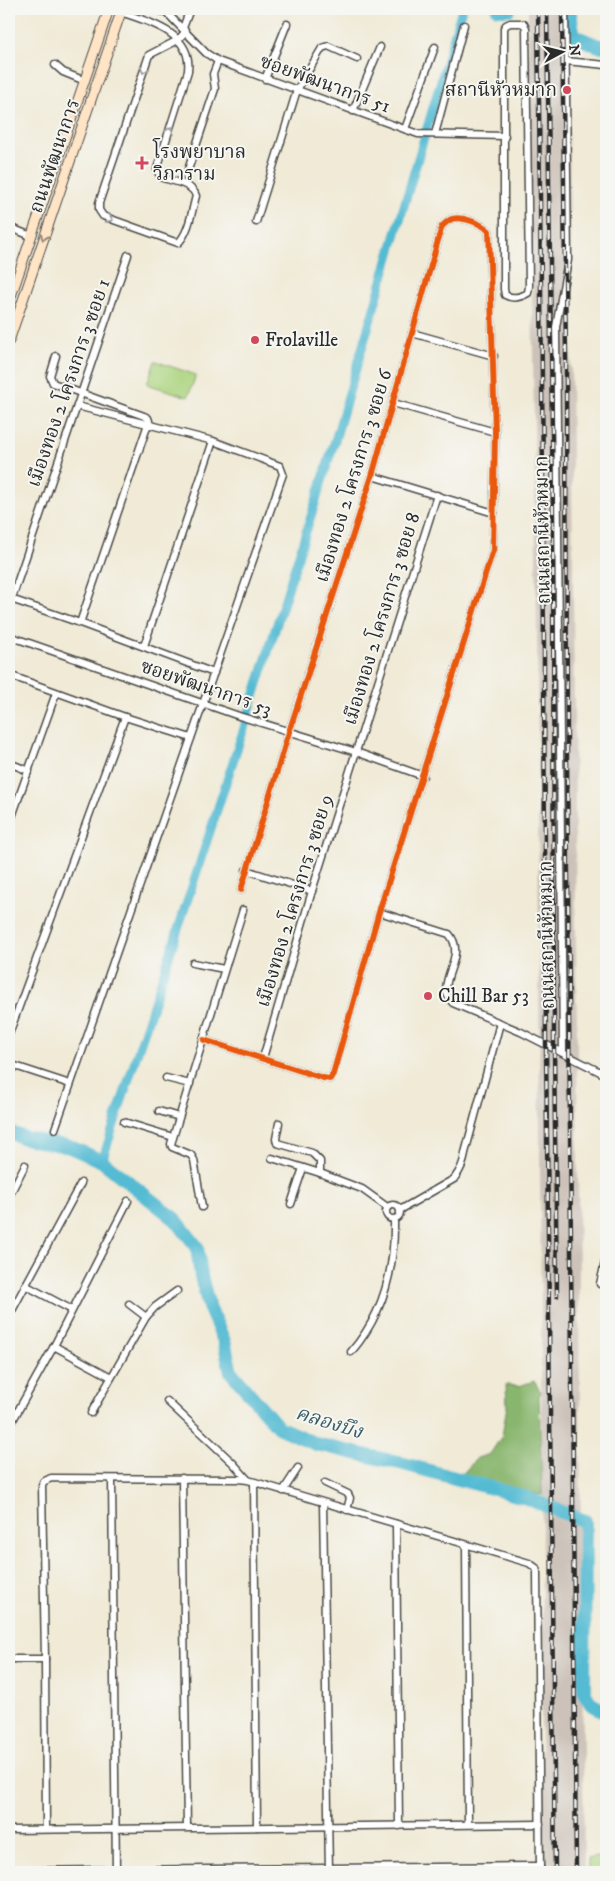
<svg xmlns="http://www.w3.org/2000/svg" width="615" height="1881" font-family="'IM FELL DW Pica','Noto Serif Thai',serif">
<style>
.industrial{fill:#ccc2b9}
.green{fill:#acd47f;stroke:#6c8055}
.forest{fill:#89b66e;stroke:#5a704c}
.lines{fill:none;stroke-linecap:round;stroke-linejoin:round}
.canal{stroke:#55bbd3;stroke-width:9}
.river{stroke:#55bbd3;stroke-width:14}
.street-casing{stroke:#494845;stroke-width:9}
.secondary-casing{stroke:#494845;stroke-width:11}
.street{stroke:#fff;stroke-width:6}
.secondary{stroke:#ffe4c6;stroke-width:9}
.rail-casing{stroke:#2b2b2b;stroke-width:4.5}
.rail{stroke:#f6f6f2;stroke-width:2.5;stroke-dasharray:8;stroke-linecap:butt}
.cycleway-casing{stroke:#f6f6f2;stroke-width:9}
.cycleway{stroke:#e8590c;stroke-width:6}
.oneway{stroke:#a0a0a0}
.oneway2{stroke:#958878}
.poi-dot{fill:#d1495b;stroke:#f6f6f2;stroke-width:2}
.labels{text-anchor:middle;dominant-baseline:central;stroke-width:4;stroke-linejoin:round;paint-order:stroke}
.street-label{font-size:19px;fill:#2b2b2b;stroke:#f6f6f2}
.poi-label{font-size:19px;fill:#2b2b2b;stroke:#f6f6f2;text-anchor:start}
.water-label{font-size:20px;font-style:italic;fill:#3a5d66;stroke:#f6f6f2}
</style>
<rect width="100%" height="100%" fill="#f6f6f2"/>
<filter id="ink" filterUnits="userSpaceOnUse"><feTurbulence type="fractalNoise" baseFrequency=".02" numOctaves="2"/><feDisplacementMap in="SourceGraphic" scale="10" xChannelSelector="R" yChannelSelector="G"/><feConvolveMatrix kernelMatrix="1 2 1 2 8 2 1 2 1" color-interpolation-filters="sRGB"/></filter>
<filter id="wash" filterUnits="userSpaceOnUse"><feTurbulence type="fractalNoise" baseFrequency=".0096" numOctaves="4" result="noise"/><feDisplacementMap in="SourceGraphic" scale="20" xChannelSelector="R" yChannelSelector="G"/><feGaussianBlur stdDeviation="1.12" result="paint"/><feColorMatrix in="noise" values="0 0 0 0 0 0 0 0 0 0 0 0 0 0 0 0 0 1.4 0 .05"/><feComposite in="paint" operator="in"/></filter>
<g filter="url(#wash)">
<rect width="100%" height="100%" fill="#f0ead6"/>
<path class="industrial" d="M 528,9 L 568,9 L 584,1872 L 541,1872 L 542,1509 L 537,631 Z"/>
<g class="green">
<path d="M 155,361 L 196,375 L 188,397 L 147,384 Z"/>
<path d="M 606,1855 L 606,1872 L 588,1872 L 588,1859 Z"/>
</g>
<path class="forest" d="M 534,1381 L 541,1392 L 539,1396 L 542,1495 L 458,1479 L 477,1458 L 490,1454 L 502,1436 L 507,1406 L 506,1385 L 519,1386 Z"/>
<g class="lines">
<path class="canal" d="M 102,1161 L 245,725 L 336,437 L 462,9"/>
<g class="river">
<path d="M 498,9 L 509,9"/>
<path d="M 569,9 L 574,36 L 599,46 L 606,46"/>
<path d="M 9,1132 L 24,1138 L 70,1147 L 102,1161 L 176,1220 L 197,1247 L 201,1276 L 209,1307 L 224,1341 L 231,1372 L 278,1427 L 316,1444 L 404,1464 L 524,1497 L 585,1521 L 584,1692 L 591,1704 L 606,1712"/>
</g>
</g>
</g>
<g filter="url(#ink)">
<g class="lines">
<defs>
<g id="street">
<path d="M 155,9 L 167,13 L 206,53 L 218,61 L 418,134 L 505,136"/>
<path d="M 120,12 C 148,21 193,33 188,71 L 157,169 L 159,174 L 163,178 C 173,181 193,184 196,196 C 192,210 189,233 178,243 L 111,219 L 103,216 L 99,210 L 99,203 L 149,55 L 178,40 L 186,31"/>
<path d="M 510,23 L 520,23 L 524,24 L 526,28 L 529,286 L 528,293 C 521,297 512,299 505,295 L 504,289 L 504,28 L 506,25 Z"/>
<path d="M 183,28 L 190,9"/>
<path d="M 566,61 L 606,65"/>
<path d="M 55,65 L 63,72 L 85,81"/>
<path d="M 265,79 L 287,24"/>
<path d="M 353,111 L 380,47"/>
<path d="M 405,129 L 435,47"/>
<path d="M 435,134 L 464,25"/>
<path d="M 186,176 L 215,89 L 213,74 L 218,61"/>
<path d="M 256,222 L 297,90 L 322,48 L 328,46 L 357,59"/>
<path d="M 9,227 L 31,236"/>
<path d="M 412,333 L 494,356"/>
<path d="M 56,356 L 50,376 L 53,383 L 144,416 L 148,418 L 149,421 L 80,623"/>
<path d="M 393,403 L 495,432"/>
<path d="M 372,476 L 494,513"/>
<path d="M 11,599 L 80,623 L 214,673"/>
<path d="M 9,607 L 128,255"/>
<path d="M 9,636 L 239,716 L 356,752 L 423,776"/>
<path d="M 144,646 L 213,441"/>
<path d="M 9,675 L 125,717 L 191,738"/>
<path d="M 9,763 L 29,771"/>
<path d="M 9,825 L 56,693"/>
<path d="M 246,870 L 312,891"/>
<path d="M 379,912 L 449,934 C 469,957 432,983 453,1003 L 521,1032 L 606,1075"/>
<path d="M 193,963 L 224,969"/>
<path d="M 9,1034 L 125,717"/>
<path d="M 204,1040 L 323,1078 L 330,1079 L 333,1074 L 379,912 L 493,550 L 495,432 L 489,231 C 483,224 462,216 452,219 C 448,220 445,224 442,226 L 372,476 L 289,732 L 241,890"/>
<path d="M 563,1053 L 556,327 L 568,260 L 565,9"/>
<path d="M 263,1058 L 312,891 L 437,495"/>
<path d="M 9,1064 L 70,1084"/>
<path d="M 166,1078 L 190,1084"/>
<path d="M 159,1111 L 179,1117"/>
<path d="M 124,1122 L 173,1137"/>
<path d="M 279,1123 L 276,1139 L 277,1143 L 312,1153 L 320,1161 L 320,1173 L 362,1189 L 387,1207"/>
<path d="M 55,1129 L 283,474 L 280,466 L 213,441 L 77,406"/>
<path d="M 272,1158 L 320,1173"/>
<path d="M 9,1196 L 25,1165"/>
<path d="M 291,1204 L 303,1168"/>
<circle cx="393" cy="1212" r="7"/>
<path d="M 202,1207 L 194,1160 L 191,1155 L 172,1147 L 171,1144 L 243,910"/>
<path d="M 400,1210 L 454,1179 C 461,1170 464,1163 465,1153 L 500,1023"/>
<path d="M 600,1284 L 606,1258"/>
<path d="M 25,1285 L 72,1310"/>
<path d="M 129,1304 L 146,1317"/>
<path d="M 9,1316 L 81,1183"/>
<path d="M 54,1346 L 111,1377"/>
<path d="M 351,1352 C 383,1315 395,1268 394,1220"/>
<path d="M 167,1401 L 233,1463 L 248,1480"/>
<path d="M 91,1413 L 146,1317 L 155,1307 L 177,1291"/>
<path d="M 9,1427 L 54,1346 L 128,1201"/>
<path d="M 182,1478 L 187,1827"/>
<path d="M 112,1479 L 116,1872"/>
<path d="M 254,1482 L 257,1827"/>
<path d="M 325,1483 L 348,1494 L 350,1498 L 347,1510"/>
<path d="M 283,1491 L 298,1468"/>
<path d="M 323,1503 L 329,1872"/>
<path d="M 396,1524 L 399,1826"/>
<path d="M 466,1545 L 468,1824"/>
<path d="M 9,1659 L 45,1659"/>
<path d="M 46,1829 L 45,1659 L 42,1486 L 43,1482 L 51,1478 L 238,1479 L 248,1480 L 529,1563 L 536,1568 L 537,1572 L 540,1872"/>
<path d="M 9,1830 L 540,1824"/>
<path d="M 9,1871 L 540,1866"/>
</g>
<g id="secondary">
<path d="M 9,302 L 109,9"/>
<path d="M 9,341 L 122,9"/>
</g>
</defs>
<use href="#street" class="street-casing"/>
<use href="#secondary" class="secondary-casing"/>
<use href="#street" class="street"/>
<use href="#secondary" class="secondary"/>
<defs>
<g id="rail">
<path d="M 538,9 L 543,475 L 546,1044 L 555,1872"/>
<path d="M 547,9 L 553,517 L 554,1048 L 557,1296"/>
<path d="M 562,9 L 566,359 L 567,756 L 576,1872"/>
</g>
</defs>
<use href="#rail" class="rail-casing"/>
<use href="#rail" class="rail"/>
<defs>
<path id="cycleway" d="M 204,1040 L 323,1078 L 330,1079 L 333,1074 L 379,912 L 493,550 L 495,432 L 489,231 C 483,224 462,216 452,219 C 448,220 445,224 442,226 L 372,476 L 289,732 L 241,890"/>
</defs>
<use href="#cycleway" class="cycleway-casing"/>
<use href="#cycleway" class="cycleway"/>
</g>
<defs><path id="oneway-chevron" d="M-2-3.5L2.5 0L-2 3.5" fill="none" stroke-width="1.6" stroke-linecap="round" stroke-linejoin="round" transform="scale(1.25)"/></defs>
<g class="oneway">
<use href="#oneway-chevron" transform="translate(144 70) rotate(109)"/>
<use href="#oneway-chevron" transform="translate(170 130) rotate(-72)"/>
<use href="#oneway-chevron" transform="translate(110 219) rotate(23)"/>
</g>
<use class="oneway2" href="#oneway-chevron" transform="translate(44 237) rotate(109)"/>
</g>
<g class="poi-dot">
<circle cx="567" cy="90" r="5"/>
<path d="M139.5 155.5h5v5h5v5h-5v5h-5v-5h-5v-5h5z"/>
<circle cx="255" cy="340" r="5"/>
<circle cx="428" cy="996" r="5"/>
</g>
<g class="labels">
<g class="street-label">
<text transform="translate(325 84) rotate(20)">ซอยพัฒนาการ 51</text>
<text transform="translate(55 156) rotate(-71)">ถนนพัฒนาการ</text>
<text transform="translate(69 383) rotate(-71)">เมืองทอง 2 โครงการ 3 ซอย 1</text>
<text transform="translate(354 476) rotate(-73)">เมืองทอง 2 โครงการ 3 ซอย 6</text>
<text transform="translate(543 530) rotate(-91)">ถนนสถานีหัวหมาก</text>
<text transform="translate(382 619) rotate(-73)">เมืองทอง 2 โครงการ 3 ซอย 8</text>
<text transform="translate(206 688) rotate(19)">ซอยพัฒนาการ 53</text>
<text transform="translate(295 901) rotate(-73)">เมืองทอง 2 โครงการ 3 ซอย 9</text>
<text transform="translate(547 935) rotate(-91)">ถนนสถานีหัวหมาก</text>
</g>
<g class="poi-label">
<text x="557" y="90" text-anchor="end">สถานีหัวหมาก</text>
<text x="153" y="152">โรงพยาบาล<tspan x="153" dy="22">วิภาราม</tspan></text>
<text x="265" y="340">Frolaville</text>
<text x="438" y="996">Chill Bar 53</text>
</g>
<g class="water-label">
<text transform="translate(329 1423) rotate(17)">คลองบึง</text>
</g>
</g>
<rect width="615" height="1881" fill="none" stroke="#f6f6f2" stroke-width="30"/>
<g transform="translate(562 52) rotate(83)" stroke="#f6f6f2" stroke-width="4" paint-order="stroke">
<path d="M0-4L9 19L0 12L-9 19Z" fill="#2b2b2b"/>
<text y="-8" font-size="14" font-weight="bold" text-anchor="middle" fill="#2b2b2b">N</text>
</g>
</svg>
